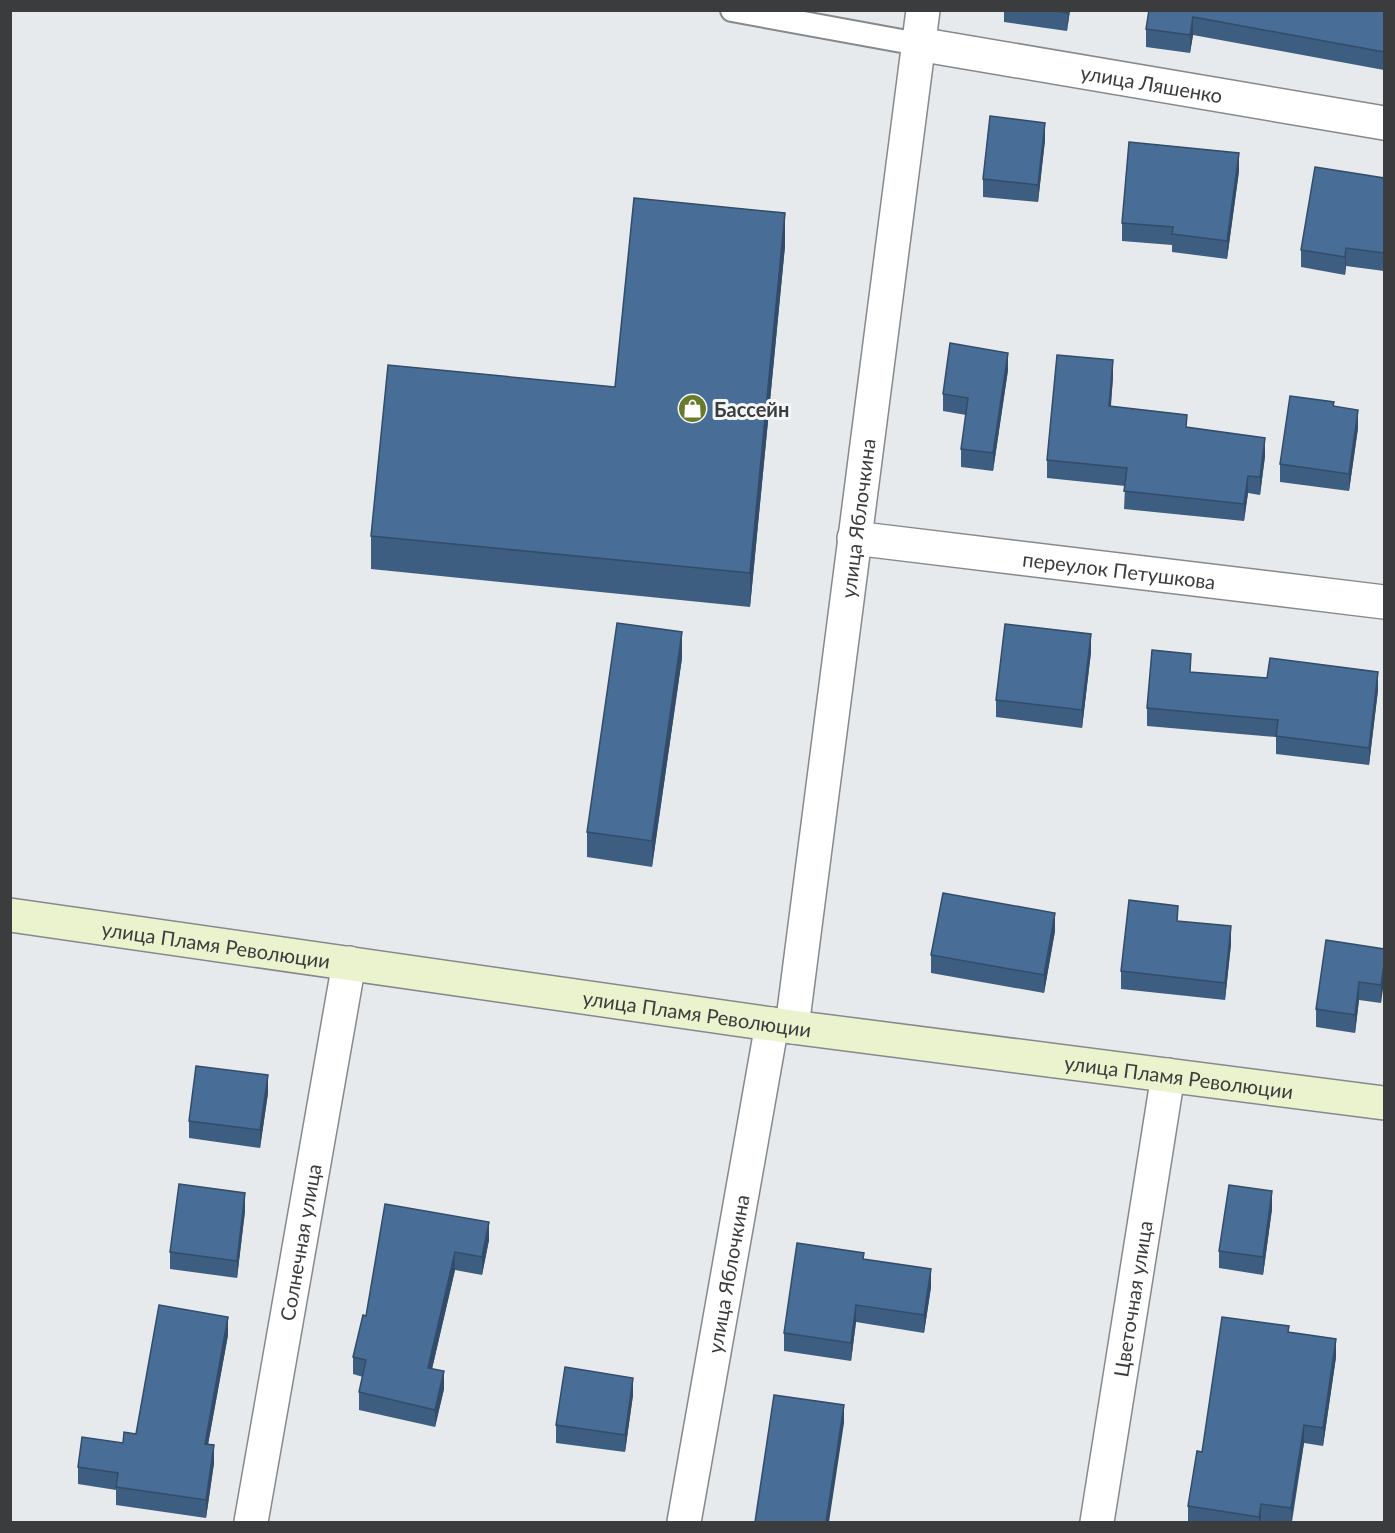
<svg xmlns="http://www.w3.org/2000/svg" width="1395" height="1533" font-family="Lato,sans-serif">
<style>
.lines{fill:none;stroke-linecap:round;stroke-linejoin:round}
.lane-casing{stroke:#86898b;stroke-width:26}
.street-casing{stroke:#86898b;stroke-width:36}
.secondary-casing{stroke:#86898b;stroke-width:36}
.lane{stroke:#fff;stroke-width:22}
.street{stroke:#fff;stroke-width:33}
.secondary{stroke:#eaf3cd;stroke-width:33}
.wall{fill:#3e5e81}
.shaded-wall{fill:#324c69}
.building{fill:#486d96;stroke:#324c69;stroke-width:1.5}
.labels{text-anchor:middle;dominant-baseline:central;stroke-width:6;stroke-linejoin:round;paint-order:stroke}
.street-label{font-size:20px;fill:#3b3c3d;stroke:#f4f7fa}
.poi-label{font-size:20px;font-weight:bold;fill:#3b3c3d;stroke:#f4f7fa;text-anchor:start}
</style>
<rect width="100%" height="100%" fill="#e7eaed"/>
<g class="lines">
<defs>
<path id="lane" d="M 732,10 L 918,44"/>
<g id="street">
<path id="s1" d="M 918,44 L 1384,123"/>
<path id="s2" d="M 854,538 L 1384,602"/>
<path id="s3" d="M 792,1027 L 923,10"/>
<path id="s4" d="M 251,1522 L 349,963"/>
<path id="s5" d="M 684,1522 L 772,1024"/>
<path id="s6" d="M 1097,1522 L 1168,1075"/>
</g>
<g id="secondary">
<path id="s7" d="M 10,915 L 792,1027 L 1384,1103"/>
</g>
</defs>
<use href="#lane" class="lane-casing"/>
<use href="#street" class="street-casing"/>
<use href="#secondary" class="secondary-casing"/>
<use href="#lane" class="lane"/>
<use href="#street" class="street"/>
<use href="#secondary" class="secondary"/>
</g>
<g class="wall">
<path d="M 1004,10 L 1070,10 L 1067,31 L 1004,22 Z"/>
<path d="M 1149,10 L 1384,10 L 1384,70 L 1193,35 L 1190,53 L 1146,47 L 1146,29 Z"/>
<path d="M 1045,140 L 1038,202 L 983,197 L 983,179 Z"/>
<path d="M 1239,171 L 1227,259 L 1172,252 L 1172,245 L 1122,241 L 1122,223 Z"/>
<path d="M 1384,178 L 1384,271 L 1346,266 L 1345,275 L 1301,267 L 1301,250 Z"/>
<path d="M 785,246 L 750,607 L 371,569 L 371,536 L 615,387 Z"/>
<path d="M 1008,370 L 993,471 L 961,467 L 961,449 L 966,415 L 943,411 L 943,394 Z"/>
<path d="M 1113,377 L 1111,406 L 1187,427 L 1265,456 L 1260,495 L 1248,493 L 1244,521 L 1124,509 L 1125,486 L 1047,478 L 1047,460 Z"/>
<path d="M 1334,407 L 1358,428 L 1349,491 L 1280,482 L 1280,464 Z"/>
<path d="M 1091,652 L 1082,728 L 996,717 L 996,700 Z"/>
<path d="M 682,658 L 652,867 L 587,857 L 587,832 Z"/>
<path d="M 1191,672 L 1378,690 L 1369,765 L 1276,754 L 1276,737 L 1147,726 L 1147,708 Z"/>
<path d="M 1055,931 L 1044,993 L 931,973 L 931,955 Z"/>
<path d="M 1231,944 L 1225,1000 L 1121,989 L 1121,971 Z"/>
<path d="M 1384,949 L 1381,1003 L 1359,1000 L 1355,1033 L 1316,1027 L 1316,1009 Z"/>
<path d="M 268,1093 L 260,1148 L 189,1138 L 189,1121 Z"/>
<path d="M 385,1204 L 489,1240 L 482,1275 L 455,1270 L 432,1369 L 444,1389 L 435,1427 L 359,1410 L 359,1392 L 363,1377 L 353,1374 L 353,1357 L 366,1316 Z"/>
<path d="M 1272,1209 L 1263,1275 L 1219,1268 L 1219,1251 Z"/>
<path d="M 245,1211 L 237,1278 L 170,1269 L 170,1252 Z"/>
<path d="M 864,1259 L 931,1287 L 924,1333 L 856,1322 L 851,1361 L 784,1351 L 784,1333 Z"/>
<path d="M 1289,1332 L 1336,1357 L 1323,1446 L 1304,1443 L 1292,1522 L 1269,1522 L 1261,1521 L 1261,1522 L 1188,1522 L 1188,1506 L 1202,1452 Z"/>
<path d="M 228,1335 L 208,1444 L 214,1463 L 206,1518 L 116,1505 L 116,1490 L 78,1484 L 78,1467 L 123,1443 L 136,1434 Z"/>
<path d="M 633,1395 L 625,1452 L 556,1443 L 556,1425 Z"/>
</g>
<g class="shaded-wall">
<path d="M 1068,10 L 1070,10 L 1067,31 Z"/>
<path d="M 1193,17 L 1193,35 L 1190,53 L 1190,35 Z"/>
<path d="M 1045,123 L 1045,140 L 1038,202 L 1038,185 Z"/>
<path d="M 1239,153 L 1239,171 L 1227,259 L 1227,241 Z"/>
<path d="M 785,213 L 785,246 L 750,607 L 750,573 Z"/>
<path d="M 1346,248 L 1346,266 L 1345,275 L 1345,257 Z"/>
<path d="M 1008,353 L 1008,370 L 993,471 L 993,453 Z"/>
<path d="M 1113,360 L 1113,377 L 1109,424 L 1109,406 Z"/>
<path d="M 1358,410 L 1358,428 L 1349,491 L 1349,474 Z"/>
<path d="M 1265,438 L 1265,456 L 1260,495 L 1260,477 Z"/>
<path d="M 1248,476 L 1248,493 L 1244,521 L 1244,504 Z"/>
<path d="M 682,632 L 682,658 L 652,867 L 652,841 Z"/>
<path d="M 1091,634 L 1091,652 L 1082,728 L 1082,710 Z"/>
<path d="M 1378,672 L 1378,690 L 1369,765 L 1369,748 Z"/>
<path d="M 1055,913 L 1055,931 L 1044,993 L 1044,975 Z"/>
<path d="M 1231,926 L 1231,944 L 1225,1000 L 1225,983 Z"/>
<path d="M 1384,965 L 1384,982 L 1381,1003 L 1381,985 Z"/>
<path d="M 1359,982 L 1359,1000 L 1355,1033 L 1355,1015 Z"/>
<path d="M 268,1075 L 268,1093 L 260,1148 L 260,1130 Z"/>
<path d="M 1272,1191 L 1272,1209 L 1263,1275 L 1263,1257 Z"/>
<path d="M 245,1193 L 245,1211 L 237,1278 L 237,1261 Z"/>
<path d="M 489,1222 L 489,1240 L 482,1275 L 482,1257 Z"/>
<path d="M 455,1252 L 455,1270 L 428,1386 L 428,1368 Z"/>
<path d="M 931,1269 L 931,1287 L 924,1333 L 924,1315 Z"/>
<path d="M 856,1305 L 856,1322 L 851,1361 L 851,1343 Z"/>
<path d="M 228,1317 L 228,1335 L 205,1461 L 205,1444 Z"/>
<path d="M 1336,1339 L 1336,1357 L 1323,1446 L 1323,1428 Z"/>
<path d="M 444,1371 L 444,1389 L 435,1427 L 435,1410 Z"/>
<path d="M 633,1378 L 633,1395 L 625,1452 L 625,1435 Z"/>
<path d="M 844,1405 L 844,1423 L 829,1522 L 826,1522 Z"/>
<path d="M 1304,1425 L 1304,1443 L 1291,1522 L 1291,1508 Z"/>
<path d="M 214,1445 L 214,1463 L 206,1518 L 206,1500 Z"/>
<path d="M 1261,1504 L 1261,1522 L 1259,1522 L 1259,1517 Z"/>
</g>
<g class="building">
<path d="M 1048,10 L 1068,10 L 1067,13 Z"/>
<path d="M 1149,10 L 1384,10 L 1384,52 L 1193,17 L 1190,35 L 1146,29 Z"/>
<path d="M 990,116 L 1045,123 L 1038,185 L 983,179 Z"/>
<path d="M 1129,142 L 1239,153 L 1227,241 L 1172,234 L 1173,227 L 1122,223 Z"/>
<path d="M 1315,167 L 1384,178 L 1384,253 L 1346,248 L 1345,257 L 1301,250 Z"/>
<path d="M 634,198 L 785,213 L 750,573 L 371,536 L 388,365 L 615,387 Z"/>
<path d="M 950,343 L 1008,353 L 993,453 L 961,449 L 968,398 L 943,394 Z"/>
<path d="M 1057,355 L 1113,360 L 1109,406 L 1187,415 L 1186,427 L 1265,438 L 1260,477 L 1248,476 L 1244,504 L 1124,491 L 1127,468 L 1047,460 Z"/>
<path d="M 1290,396 L 1334,402 L 1333,406 L 1358,410 L 1349,474 L 1280,464 Z"/>
<path d="M 617,623 L 682,632 L 652,841 L 587,832 Z"/>
<path d="M 1005,624 L 1091,634 L 1082,710 L 996,700 Z"/>
<path d="M 1152,650 L 1191,654 L 1190,672 L 1267,678 L 1270,658 L 1378,672 L 1369,748 L 1276,736 L 1278,720 L 1147,708 Z"/>
<path d="M 943,893 L 1055,913 L 1044,975 L 931,955 Z"/>
<path d="M 1129,900 L 1178,906 L 1177,921 L 1231,926 L 1225,983 L 1121,971 Z"/>
<path d="M 1326,940 L 1384,949 L 1384,965 L 1381,985 L 1359,982 L 1355,1015 L 1316,1009 Z"/>
<path d="M 196,1066 L 268,1075 L 260,1130 L 189,1121 Z"/>
<path d="M 179,1184 L 245,1193 L 237,1261 L 170,1252 Z"/>
<path d="M 1229,1185 L 1272,1191 L 1263,1257 L 1219,1251 Z"/>
<path d="M 385,1204 L 489,1222 L 482,1257 L 455,1252 L 428,1368 L 444,1371 L 435,1410 L 359,1392 L 366,1360 L 353,1357 L 363,1315 L 366,1316 Z"/>
<path d="M 797,1243 L 864,1253 L 863,1259 L 931,1269 L 924,1315 L 856,1305 L 851,1343 L 784,1333 Z"/>
<path d="M 159,1305 L 228,1317 L 205,1444 L 214,1445 L 206,1500 L 116,1487 L 118,1473 L 78,1467 L 82,1437 L 123,1443 L 124,1432 L 136,1434 Z"/>
<path d="M 1222,1317 L 1289,1326 L 1288,1332 L 1336,1339 L 1323,1428 L 1304,1425 L 1291,1508 L 1261,1504 L 1259,1517 L 1188,1506 L 1197,1451 L 1202,1452 Z"/>
<path d="M 565,1367 L 633,1378 L 625,1435 L 556,1425 Z"/>
<path d="M 774,1395 L 844,1405 L 826,1522 L 755,1522 Z"/>
</g>
<defs>
<symbol id="shop-disc" viewBox="-11 -11 22 22"><circle r="9.5" fill="#687b2b" stroke="#f4f7fa"/><path d="M-5-2.5h2.3a2.7 3.5 0 0 1 5.4 0H5L5.5 6h-11ZM-1.5-2.5h3a1.5 2.3 0 0 0-3 0Z" fill="#fff"/></symbol>
</defs>
<g fill-rule="evenodd">
<use href="#shop-disc" x="676" y="392" width="33" height="33"/>
</g>
<g class="labels">
<g class="street-label">
<text stroke="none"><textPath href="#s1" startOffset="237">улица Ляшенко</textPath></text>
<text stroke="none"><textPath href="#s3" startOffset="513">улица Яблочкина</textPath></text>
<text stroke="none"><textPath href="#s2" startOffset="267">переулок Петушкова</textPath></text>
<text stroke="none"><textPath href="#s7" startOffset="208">улица Пламя Революции</textPath></text>
<text stroke="none"><textPath href="#s7" startOffset="694">улица Пламя Революции</textPath></text>
<text stroke="none"><textPath href="#s7" startOffset="1180">улица Пламя Революции</textPath></text>
<text stroke="none"><textPath href="#s4" startOffset="284">Солнечная улица</textPath></text>
<text stroke="none"><textPath href="#s5" startOffset="252">улица Яблочкина</textPath></text>
<text stroke="none"><textPath href="#s6" startOffset="226">Цветочная улица</textPath></text>
</g>
<g class="poi-label">
<text x="714" y="409">Бассейн</text>
</g>
</g>
<rect width="1395" height="1533" fill="none" stroke="#3b3c3d" stroke-width="24"/>
</svg>
